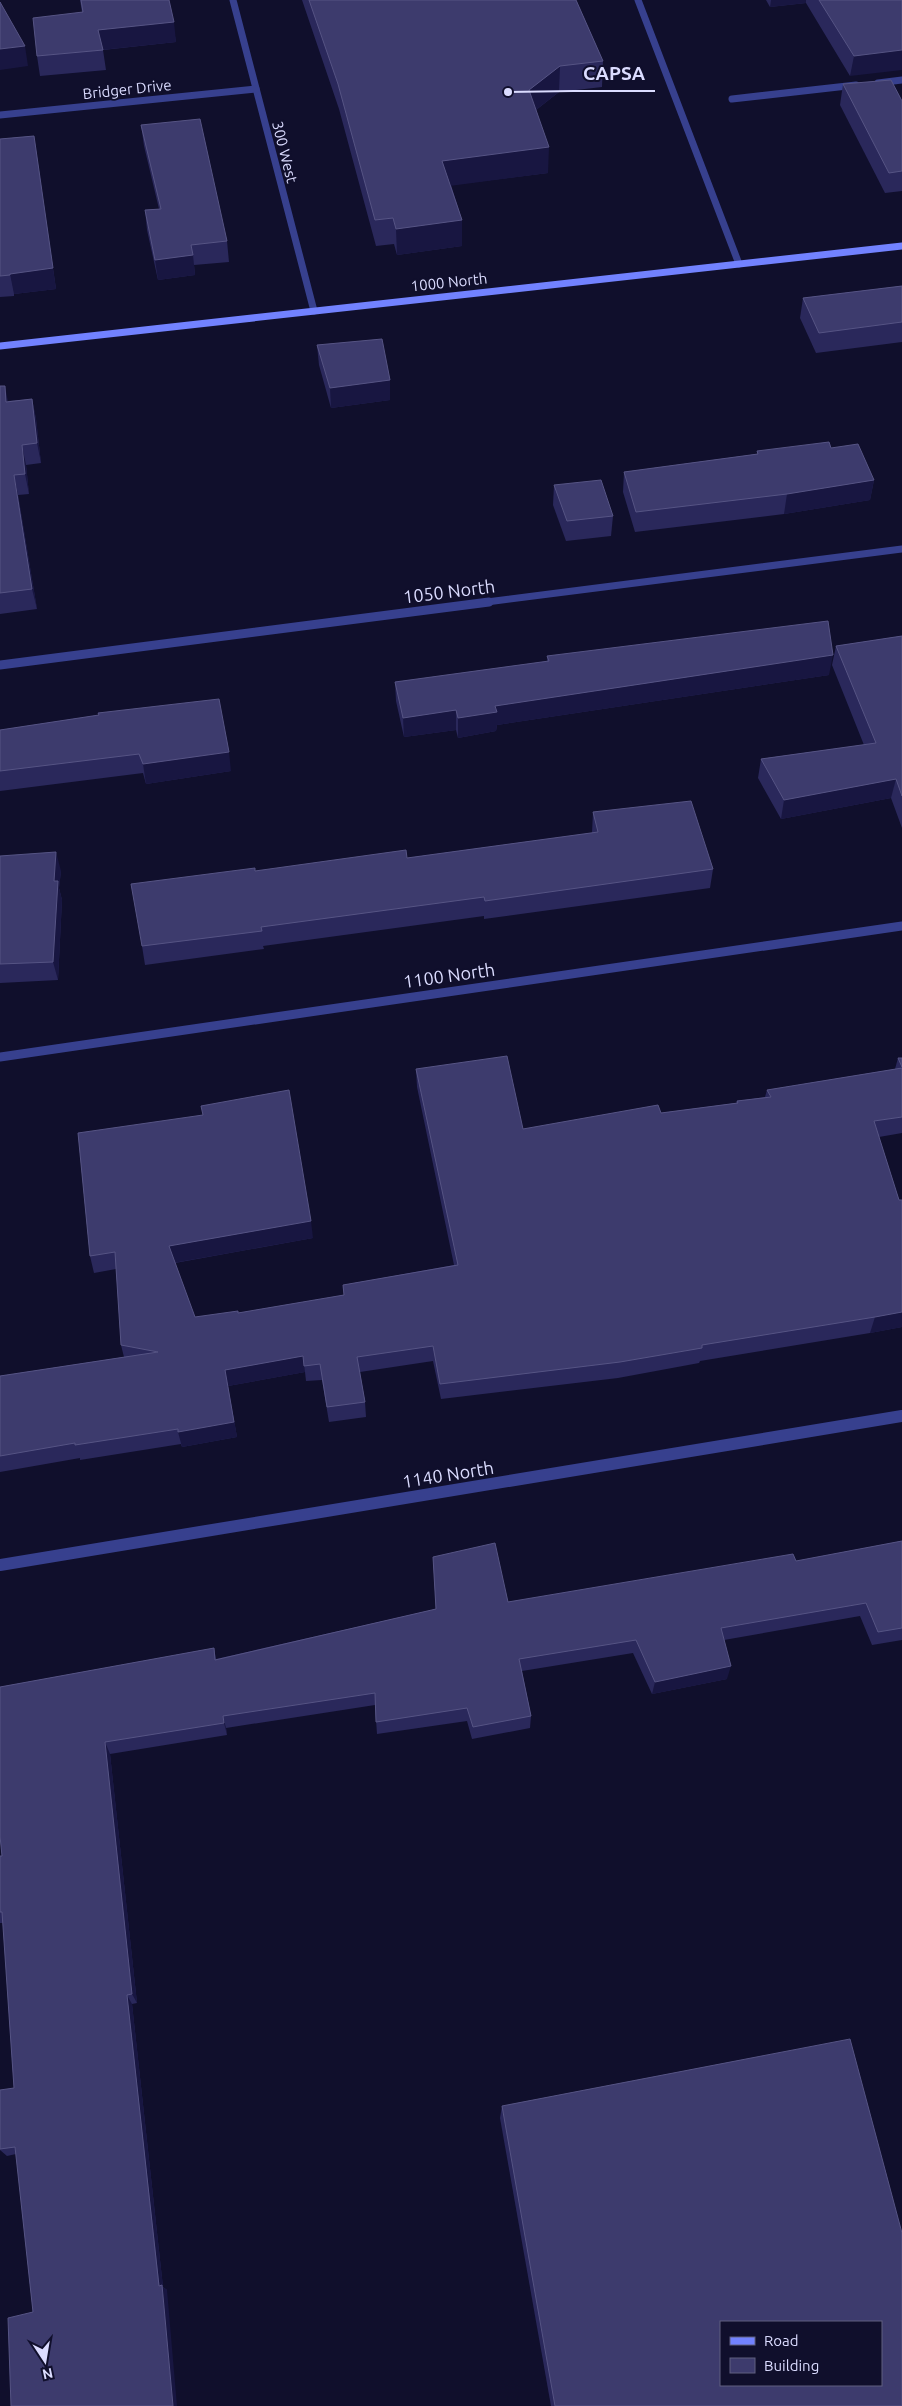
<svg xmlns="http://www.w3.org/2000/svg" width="902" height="2406" font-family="Ubuntu,sans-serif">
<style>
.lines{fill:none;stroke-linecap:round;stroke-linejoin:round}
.lane{stroke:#37408e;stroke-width:7}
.street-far2{stroke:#37408e;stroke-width:7}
.street-far1{stroke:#37408e;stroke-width:9}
.street{stroke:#37408e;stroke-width:12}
.secondary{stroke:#7282ff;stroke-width:7}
.wall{fill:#2a285b}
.shaded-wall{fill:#181641}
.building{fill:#3d3b6d;stroke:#565484;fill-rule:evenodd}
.labels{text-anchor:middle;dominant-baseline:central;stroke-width:4;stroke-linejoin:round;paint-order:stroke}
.far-street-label{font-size:15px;fill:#dbdcff;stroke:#100f2c}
.street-label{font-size:18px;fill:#dbdcff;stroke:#100f2c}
.leader{fill:none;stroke:#dbdcff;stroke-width:2}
.callout-dot{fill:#dbdcff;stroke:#100f2c;stroke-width:2}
.callout-label{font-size:19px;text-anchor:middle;font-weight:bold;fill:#dbdcff;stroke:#100f2c;stroke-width:4;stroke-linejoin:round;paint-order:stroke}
</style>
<rect width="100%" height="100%" fill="#100f2c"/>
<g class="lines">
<g class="lane">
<path d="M 638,0 L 739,264"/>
<path d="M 878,83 L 902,80"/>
<path d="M 732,99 L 856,85"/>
</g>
<g class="street-far2">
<path d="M 233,0 L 314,311"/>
<path d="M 0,115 L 256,89"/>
<path d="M 479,603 L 902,549"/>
</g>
<g class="street-far1">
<path d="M 0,665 L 489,602"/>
<path d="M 0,1057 L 902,926"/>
</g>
<path class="street" d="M 0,1565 L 902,1416"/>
<path class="secondary" d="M 0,346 L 902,246"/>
</g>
<g class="wall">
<path d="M 80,0 L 169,0 L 176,42 L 103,50 L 106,70 L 40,76 L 37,56 L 82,12 Z"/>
<path d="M 302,0 L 576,0 L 603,61 L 602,87 L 559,92 L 536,110 L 548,173 L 451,185 L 462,220 L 462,246 L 397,255 L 394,244 L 376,246 L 339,109 Z"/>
<path d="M 766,0 L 902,0 L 850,76 L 806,3 L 770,7 Z"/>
<path d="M 843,84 L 902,101 L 902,191 L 885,193 L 840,105 Z"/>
<path d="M 141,125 L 227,241 L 229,262 L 194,265 L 195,275 L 158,280 L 147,230 L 145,210 L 159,209 L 144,146 Z"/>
<path d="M 34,136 L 56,289 L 14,294 L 14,296 L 0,297 L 0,139 Z"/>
<path d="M 902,286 L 902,342 L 816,353 L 800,318 L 803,298 Z"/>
<path d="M 317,345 L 390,380 L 390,400 L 331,408 L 319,365 Z"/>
<path d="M 0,386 L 8,401 L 32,399 L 36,419 L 41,463 L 26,465 L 29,494 L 18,495 L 37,609 L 0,614 Z"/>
<path d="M 831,448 L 874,480 L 870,500 L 784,514 L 635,532 L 623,492 L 624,472 L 757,454 L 757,451 Z"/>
<path d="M 554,485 L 613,516 L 611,536 L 566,541 L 553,505 Z"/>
<path d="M 902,636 L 902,828 L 891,798 L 781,819 L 758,778 L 761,759 L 864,745 L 832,665 L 836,646 Z"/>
<path d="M 547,656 L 829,675 L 497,725 L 496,731 L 458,738 L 456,730 L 404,737 L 396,701 L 395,682 L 547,662 Z"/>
<path d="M 99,715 L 231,771 L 146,784 L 143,773 L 0,791 L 0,730 Z"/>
<path d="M 593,812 L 713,869 L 710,888 L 484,919 L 484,916 L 263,946 L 264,949 L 145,965 L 142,946 L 255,871 L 407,858 L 592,833 Z"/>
<path d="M 0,856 L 61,871 L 59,888 L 62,900 L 58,980 L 0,983 Z"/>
<path d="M 898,1058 L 902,1058 L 902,1133 L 879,1137 L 899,1200 L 902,1200 L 902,1327 L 870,1333 L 700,1361 L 699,1363 L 618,1378 L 441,1399 L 433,1361 L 360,1372 L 365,1402 L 366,1417 L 329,1422 L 322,1380 L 306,1381 L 305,1372 L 228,1386 L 237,1437 L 182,1447 L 181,1444 L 80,1460 L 80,1458 L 0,1472 L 0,1376 L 124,1357 L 121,1345 L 116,1269 L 94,1273 L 90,1256 L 78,1133 L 313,1238 L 175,1263 L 195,1317 L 238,1313 L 344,1295 L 343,1285 L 454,1265 L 417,1087 L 416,1069 L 523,1129 L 661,1113 L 736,1103 L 737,1101 L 765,1097 L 767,1090 L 895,1069 Z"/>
<path d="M 902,1541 L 902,1640 L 872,1645 L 860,1616 L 724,1640 L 727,1679 L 652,1694 L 633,1653 L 522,1671 L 531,1716 L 530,1728 L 472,1739 L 467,1721 L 377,1734 L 375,1705 L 226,1728 L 227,1735 L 110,1754 L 137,2003 L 132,2004 L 163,2287 L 167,2290 L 33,2312 L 16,2154 L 7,2156 L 0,2150 L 0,2090 L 14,2088 L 3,1923 L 0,1923 L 0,1856 L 2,1856 L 0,1687 L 214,1648 L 216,1659 L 436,1609 L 433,1557 L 508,1602 L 796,1561 Z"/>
<path d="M 502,2106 L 902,2406 L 551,2406 L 500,2118 Z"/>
</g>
<g class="shaded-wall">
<path d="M 771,0 L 806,0 L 806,3 L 770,7 Z"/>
<path d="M 174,22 L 176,42 L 101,50 L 98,30 Z"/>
<path d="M 25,46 L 28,66 L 0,70 L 0,49 Z"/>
<path d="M 902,50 L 902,70 L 850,76 L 854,56 Z"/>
<path d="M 560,66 L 559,92 L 528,116 L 529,90 Z"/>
<path d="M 34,136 L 56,289 L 14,294 L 10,274 Z"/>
<path d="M 549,147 L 548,173 L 442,187 L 442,161 Z"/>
<path d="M 462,220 L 462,246 L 397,255 L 396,229 Z"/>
<path d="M 193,255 L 195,275 L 158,280 L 155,260 Z"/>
<path d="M 390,380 L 390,400 L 331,408 L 330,388 Z"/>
<path d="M 5,386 L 9,406 L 6,402 Z"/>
<path d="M 32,399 L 36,419 L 41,463 L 37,443 Z"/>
<path d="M 22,445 L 26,465 L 29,494 L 25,474 Z"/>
<path d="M 14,475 L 18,495 L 37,609 L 32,589 Z"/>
<path d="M 874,480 L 870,500 L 784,514 L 787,494 Z"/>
<path d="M 833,655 L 829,675 L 497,725 L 496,731 L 458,738 L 458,718 L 495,706 Z"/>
<path d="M 456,710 L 456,730 L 404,737 L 403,718 Z"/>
<path d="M 229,752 L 231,771 L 146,784 L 143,764 Z"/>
<path d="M 896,779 L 891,798 L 781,819 L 784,800 Z"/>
<path d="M 56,852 L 61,871 L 59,888 L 62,900 L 58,980 L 53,962 L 54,881 Z"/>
<path d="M 311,1221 L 313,1238 L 173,1263 L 169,1246 Z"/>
<path d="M 902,1312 L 902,1327 L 870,1333 L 875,1317 Z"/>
<path d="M 303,1356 L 305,1372 L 228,1386 L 237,1437 L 182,1447 L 178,1432 L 225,1370 Z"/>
<path d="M 731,1666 L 727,1679 L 652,1694 L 655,1682 Z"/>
<path d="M 223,1716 L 226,1728 L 227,1735 L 224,1723 Z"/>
<path d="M 105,1742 L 110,1754 L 137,2003 L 132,1994 Z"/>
<path d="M 127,1995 L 132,2004 L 163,2287 L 167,2290 L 177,2406 L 173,2406 Z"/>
</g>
<g class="building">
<path d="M 81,0 L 169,0 L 174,22 L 98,30 L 103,50 L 37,56 L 33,18 L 83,12 Z"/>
<path d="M 309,0 L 576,0 L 603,61 L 560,66 L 529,90 L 549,147 L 442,161 L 462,220 L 396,229 L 393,218 L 375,220 L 338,84 Z"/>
<path d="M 819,0 L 902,0 L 902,50 L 854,56 Z"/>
<path d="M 0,2 L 25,46 L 0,49 Z"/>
<path d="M 891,80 L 902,101 L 902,171 L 889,173 L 843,84 Z"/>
<path d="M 200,119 L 227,241 L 191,245 L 193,255 L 155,260 L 145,210 L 161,209 L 141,125 Z"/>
<path d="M 34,136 L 53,268 L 10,274 L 10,275 L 0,276 L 0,139 Z"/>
<path d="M 902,286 L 902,322 L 819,333 L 803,298 Z"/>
<path d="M 382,339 L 390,380 L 330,388 L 317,345 Z"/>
<path d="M 0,386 L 5,386 L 6,402 L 32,399 L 37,443 L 22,445 L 25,474 L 14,475 L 32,589 L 0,593 Z"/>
<path d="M 829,442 L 831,448 L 858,444 L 874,480 L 787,494 L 636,512 L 624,472 L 758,454 L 757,451 Z"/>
<path d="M 601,480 L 613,516 L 567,521 L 554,485 Z"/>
<path d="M 828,621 L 833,655 L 495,706 L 497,712 L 458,718 L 456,710 L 403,718 L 395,682 L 549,661 L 547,656 Z"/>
<path d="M 902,636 L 902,796 L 896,779 L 784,800 L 761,759 L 876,743 L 836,646 Z"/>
<path d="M 219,699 L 229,752 L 143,764 L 139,754 L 0,771 L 0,730 L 99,715 L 98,713 Z"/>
<path d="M 691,801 L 713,869 L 485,901 L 484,897 L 261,927 L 262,931 L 142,946 L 131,884 L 255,868 L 255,871 L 406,850 L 407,858 L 598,832 L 593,812 Z"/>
<path d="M 56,852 L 54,881 L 58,881 L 53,962 L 0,964 L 0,856 Z"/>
<path d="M 507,1056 L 523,1129 L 658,1105 L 661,1113 L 738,1103 L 737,1101 L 771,1097 L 767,1090 L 902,1068 L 902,1117 L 874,1121 L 899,1200 L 902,1200 L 902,1312 L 875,1317 L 702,1345 L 702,1348 L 620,1362 L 440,1384 L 433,1346 L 357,1357 L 365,1402 L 327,1407 L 320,1364 L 304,1366 L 303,1356 L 225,1370 L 234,1422 L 178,1432 L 178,1429 L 75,1445 L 75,1443 L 0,1456 L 0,1376 L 158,1352 L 121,1345 L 115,1252 L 90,1256 L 78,1133 L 203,1115 L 201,1106 L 289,1090 L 311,1221 L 169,1246 L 195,1317 L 238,1311 L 238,1313 L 344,1295 L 343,1285 L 458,1265 L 416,1069 Z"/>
<path d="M 898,1058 L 902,1058 L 902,1067 Z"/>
<path d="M 902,1541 L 902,1628 L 878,1632 L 866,1603 L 721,1628 L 731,1666 L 655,1682 L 636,1640 L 519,1659 L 531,1716 L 473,1727 L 467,1708 L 376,1722 L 375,1693 L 223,1716 L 224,1723 L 105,1742 L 132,1994 L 127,1995 L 159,2286 L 162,2285 L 173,2406 L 11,2406 L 8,2318 L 33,2312 L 15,2147 L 0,2149 L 0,2090 L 14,2088 L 2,1912 L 0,1912 L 0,1856 L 2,1856 L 0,1836 L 0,1687 L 214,1648 L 215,1660 L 436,1609 L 433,1557 L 495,1543 L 508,1602 L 793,1554 L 796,1561 Z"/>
<path d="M 850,2039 L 902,2233 L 902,2406 L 555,2406 L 502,2106 ZM 721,2322 L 881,2322 L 881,2385 L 721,2385 Z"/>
</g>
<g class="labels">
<g class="far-street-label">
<text transform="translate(127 89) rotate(-6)">Bridger Drive</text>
<text transform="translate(285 152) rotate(76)">300 West</text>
<text transform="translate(449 282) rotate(-6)">1000 North</text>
</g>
<g class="street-label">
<text transform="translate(449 591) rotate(-7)">1050 North</text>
<text transform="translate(449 975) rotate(-8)">1100 North</text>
<text transform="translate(448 1474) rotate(-9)">1140 North</text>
</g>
</g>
<path class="leader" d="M508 92L573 91H655"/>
<circle class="callout-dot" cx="508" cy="92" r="5"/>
<g class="callout-label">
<text x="614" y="80">CAPSA</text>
</g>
<rect x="720" y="2321" width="162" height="65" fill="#100f2c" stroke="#616180"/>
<rect x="730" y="2337" width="25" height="8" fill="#7282ff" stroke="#616180"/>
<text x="764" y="2346" font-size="15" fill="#dbdcff">Road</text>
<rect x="730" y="2358" width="25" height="15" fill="#3d3b6d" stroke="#616180"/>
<text x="764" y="2371" font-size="15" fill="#dbdcff">Building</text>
<g transform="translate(45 2361) rotate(168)" stroke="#100f2c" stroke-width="4" paint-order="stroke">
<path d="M0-4L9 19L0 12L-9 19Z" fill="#dbdcff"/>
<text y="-8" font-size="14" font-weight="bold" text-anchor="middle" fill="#dbdcff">N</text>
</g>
</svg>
